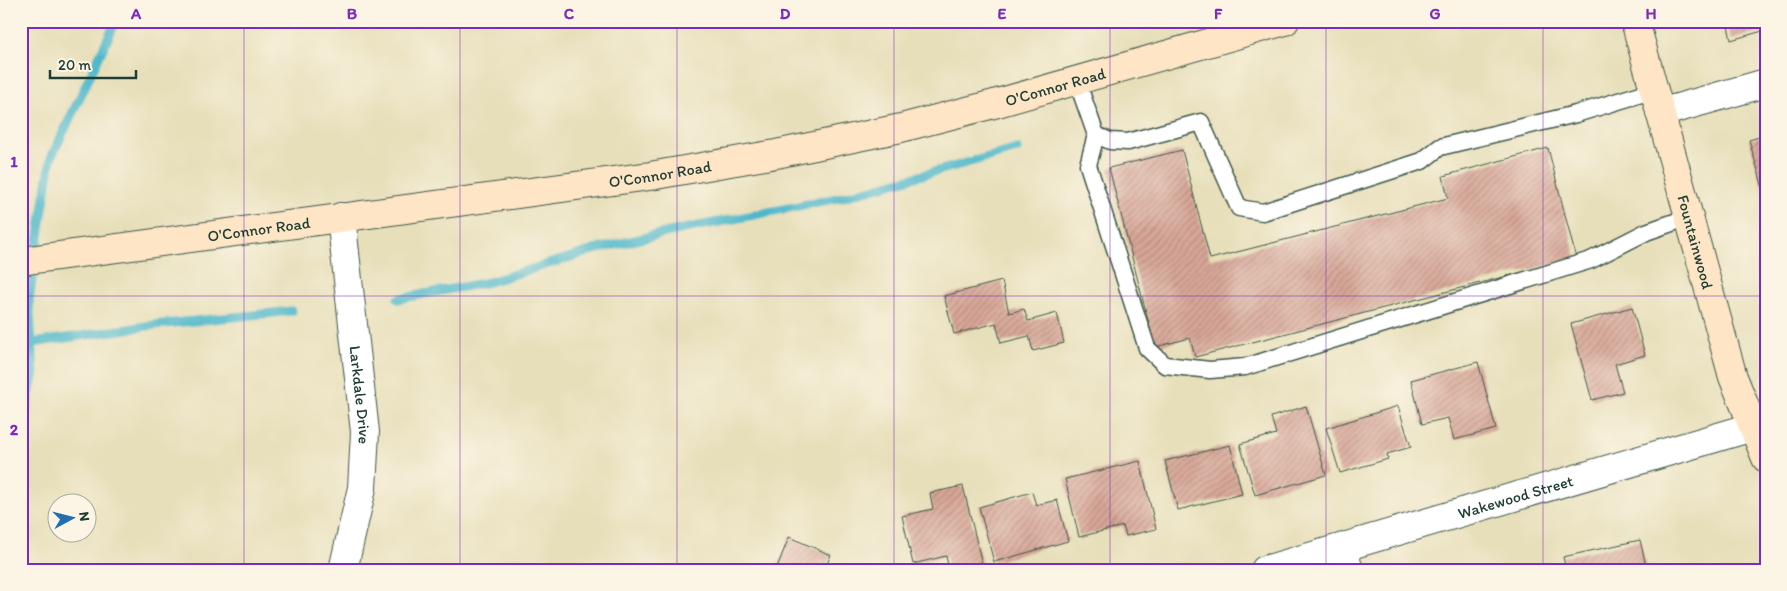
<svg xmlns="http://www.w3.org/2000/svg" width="1787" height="591" font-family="Itim,sans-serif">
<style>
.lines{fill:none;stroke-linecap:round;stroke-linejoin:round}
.stream{stroke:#4db8ca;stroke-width:9}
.building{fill:url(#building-hatch)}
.lane-casing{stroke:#3d5548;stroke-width:19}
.street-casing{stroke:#3d5548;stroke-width:30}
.secondary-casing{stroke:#3d5548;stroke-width:30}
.lane{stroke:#fff;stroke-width:16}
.street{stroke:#fff;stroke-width:28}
.secondary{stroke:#fde5c5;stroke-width:28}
.grid{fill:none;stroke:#7b2cbf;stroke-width:1;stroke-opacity:0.55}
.labels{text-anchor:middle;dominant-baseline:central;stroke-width:4.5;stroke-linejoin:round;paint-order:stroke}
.street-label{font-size:16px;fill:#1f3d34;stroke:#fcf5e5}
.neatline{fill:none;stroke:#7b2cbf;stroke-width:2}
.grid-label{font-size:16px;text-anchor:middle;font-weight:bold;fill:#7b2cbf}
</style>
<defs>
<pattern id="building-hatch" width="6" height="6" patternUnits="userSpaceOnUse" patternTransform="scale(1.25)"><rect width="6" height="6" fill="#d8a798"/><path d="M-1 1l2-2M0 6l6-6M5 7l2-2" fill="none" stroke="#af897d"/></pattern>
</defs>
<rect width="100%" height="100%" fill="#fcf5e5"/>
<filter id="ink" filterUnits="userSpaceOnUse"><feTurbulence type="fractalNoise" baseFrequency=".02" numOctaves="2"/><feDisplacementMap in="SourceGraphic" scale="10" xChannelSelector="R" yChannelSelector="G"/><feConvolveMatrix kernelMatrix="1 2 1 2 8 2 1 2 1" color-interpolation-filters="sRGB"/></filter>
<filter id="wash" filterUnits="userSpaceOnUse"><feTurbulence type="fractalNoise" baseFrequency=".0096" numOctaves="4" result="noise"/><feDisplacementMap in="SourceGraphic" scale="20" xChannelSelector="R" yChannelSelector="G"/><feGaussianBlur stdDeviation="1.12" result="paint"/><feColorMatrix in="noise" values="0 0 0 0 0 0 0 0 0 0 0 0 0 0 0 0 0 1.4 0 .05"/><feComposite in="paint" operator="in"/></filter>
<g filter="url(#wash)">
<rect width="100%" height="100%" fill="#e7dfba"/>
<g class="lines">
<g class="stream">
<path d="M 398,299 L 489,282 L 597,249 L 669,232 L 843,197 L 1017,149"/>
<path d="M 32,343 L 154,325 L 292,311"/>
<path d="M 21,434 L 34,372 L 29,300 L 51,158 L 116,21"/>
</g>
</g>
<g id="blocks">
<g class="building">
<path d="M 1727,21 L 1766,21 L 1766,30 L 1731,40 Z"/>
<path d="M 1766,135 L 1766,195 L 1765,195 L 1749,140 Z"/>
<path d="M 1548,148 L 1576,258 L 1195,357 L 1190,338 L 1155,347 L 1109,168 L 1182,150 L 1210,259 L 1448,198 L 1443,176 Z"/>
<path d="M 1002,281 L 1009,313 L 1024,309 L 1028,321 L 1057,313 L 1064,343 L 1033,351 L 1029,336 L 1001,343 L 996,323 L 954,334 L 944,296 Z"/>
<path d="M 1632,307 L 1645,355 L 1615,364 L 1623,392 L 1592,400 L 1571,324 Z"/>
<path d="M 1478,362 L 1496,429 L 1454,440 L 1448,418 L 1422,424 L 1411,380 Z"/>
<path d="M 1306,406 L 1326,475 L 1255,495 L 1240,444 L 1276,434 L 1271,417 Z"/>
<path d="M 1398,406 L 1411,447 L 1387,454 L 1388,459 L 1340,473 L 1326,428 Z"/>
<path d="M 1230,445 L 1242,494 L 1178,510 L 1165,461 Z"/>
<path d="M 1140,461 L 1156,529 L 1126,536 L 1123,526 L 1079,537 L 1065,479 Z"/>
<path d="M 963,486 L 983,568 L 975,570 L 949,570 L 946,556 L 913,564 L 902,516 L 933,509 L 930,493 Z"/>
<path d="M 1032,492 L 1036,505 L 1057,500 L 1068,541 L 994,562 L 979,507 Z"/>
<path d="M 789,537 L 831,555 L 824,570 L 776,570 Z"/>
<path d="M 1640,540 L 1647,570 L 1566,570 L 1563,557 Z"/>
</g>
</g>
</g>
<g filter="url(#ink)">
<use href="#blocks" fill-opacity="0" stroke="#3d5548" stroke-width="1"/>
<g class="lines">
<defs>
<g id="lane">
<path d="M 1077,81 L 1096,135 L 1088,165 L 1147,348 L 1165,365 L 1210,370 L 1245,367 L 1591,260 L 1646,232 L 1689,217"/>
<path d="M 1096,135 L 1110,141 L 1128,142 L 1201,122 L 1239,208 L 1263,212 L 1422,161 L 1440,147 L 1576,114 L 1654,90"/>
</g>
<g id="street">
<path d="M 1660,113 L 1766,83"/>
<path id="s1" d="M 341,217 L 365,432 L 362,488 L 343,570"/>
<path d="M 1342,548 L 1349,570"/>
<path id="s2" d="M 1265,570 L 1766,423"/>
</g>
<g id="secondary">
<path id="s3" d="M 1635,21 L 1733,377 L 1766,458"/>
<path id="s4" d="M 21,261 L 650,176 L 776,154 L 901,128 L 994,104 L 1285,21"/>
</g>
</defs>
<use href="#lane" class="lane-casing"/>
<use href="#street" class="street-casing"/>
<use href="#secondary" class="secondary-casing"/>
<use href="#lane" class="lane"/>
<use href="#street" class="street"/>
<use href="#secondary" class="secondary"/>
</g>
</g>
<path class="grid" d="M 244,21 L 244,570M 460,21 L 460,570M 677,21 L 677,570M 894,21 L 894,570M 1110,21 L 1110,570M 1326,21 L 1326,570M 1543,21 L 1543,570M 21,296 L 1766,296"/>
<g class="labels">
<g class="street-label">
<text stroke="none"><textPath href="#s4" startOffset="1050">O'Connor Road</textPath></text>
<text stroke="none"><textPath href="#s4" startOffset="645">O'Connor Road</textPath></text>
<text stroke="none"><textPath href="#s4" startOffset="240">O'Connor Road</textPath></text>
<text stroke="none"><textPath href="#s3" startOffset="229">Fountainwood</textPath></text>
<text stroke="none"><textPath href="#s1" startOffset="179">Larkdale Drive</textPath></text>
<text stroke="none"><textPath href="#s2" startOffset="261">Wakewood Street</textPath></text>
</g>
</g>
<rect width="1787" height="591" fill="none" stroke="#fcf5e5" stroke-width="55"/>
<g transform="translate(72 518) rotate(83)"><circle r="24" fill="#fcf5e5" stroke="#a4ab9e"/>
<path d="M0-4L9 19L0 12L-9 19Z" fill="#1f6fb2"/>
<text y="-8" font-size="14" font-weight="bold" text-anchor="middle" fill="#1f3d34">N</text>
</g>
<path d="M50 70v8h86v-8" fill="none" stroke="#1f3d34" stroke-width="2.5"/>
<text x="58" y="70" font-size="15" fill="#1f3d34" stroke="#fcf5e5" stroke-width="4" paint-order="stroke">20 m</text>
<rect x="28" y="28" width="1732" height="536" class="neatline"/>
<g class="grid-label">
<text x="136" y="19">A</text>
<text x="352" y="19">B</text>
<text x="569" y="19">C</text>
<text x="785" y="19">D</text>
<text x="1002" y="19">E</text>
<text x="1218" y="19">F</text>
<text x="1435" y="19">G</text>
<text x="1651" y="19">H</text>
<text x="14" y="167">1</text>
<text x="14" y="435">2</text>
</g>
</svg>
